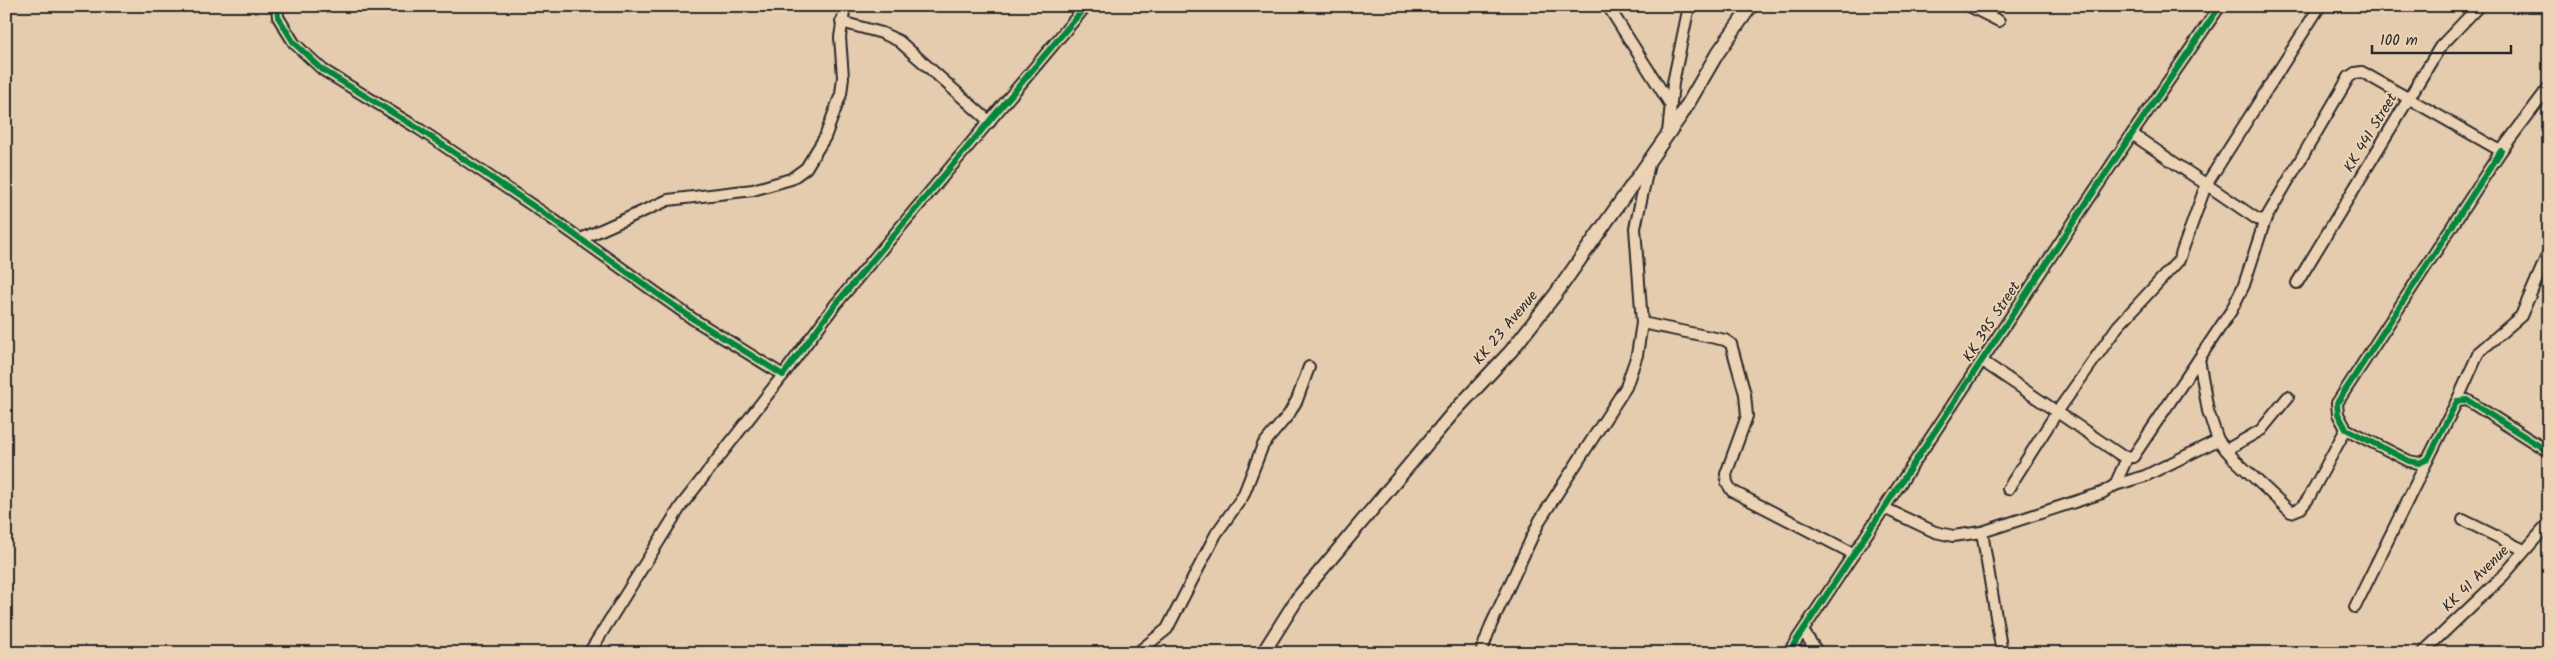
<svg xmlns="http://www.w3.org/2000/svg" width="2555" height="659" font-family="Kalam,sans-serif">
<style>
.lines{fill:none;stroke-linecap:round;stroke-linejoin:round}
.minor-casing{stroke:#2b2b2b;stroke-width:14}
.major-casing{stroke:#2b2b2b;stroke-width:16}
.minor{stroke:#edd3b5;stroke-width:10}
.major{stroke:#edd3b5;stroke-width:12}
.cycleway-casing{stroke:#edd3b5;stroke-width:9}
.cycleway{stroke:#00873e;stroke-width:6}
.labels{text-anchor:middle;dominant-baseline:central;stroke-width:4;stroke-linejoin:round;paint-order:stroke}
.street-label{font-size:15px;fill:#2b2b2b;stroke:#edd3b5}
</style>
<rect width="100%" height="100%" fill="#e5ccaf"/>
<filter id="ink" filterUnits="userSpaceOnUse"><feTurbulence type="fractalNoise" baseFrequency=".02" numOctaves="2"/><feDisplacementMap in="SourceGraphic" scale="10" xChannelSelector="R" yChannelSelector="G"/><feConvolveMatrix kernelMatrix="1 2 1 2 8 2 1 2 1" color-interpolation-filters="sRGB"/></filter>
<g filter="url(#ink)">
<g class="lines">
<defs>
<g id="minor">
<path d="M 277,6 L 278,17 L 294,43 L 323,70 L 419,129 L 551,218 L 693,319 L 783,375 L 835,305 L 1086,6"/>
<path d="M 1608,6 L 1670,104"/>
<path d="M 1969,6 L 1999,21"/>
<path d="M 841,22 L 882,33 L 899,41 L 990,122"/>
<path d="M 1668,133 L 1673,83 L 1689,6"/>
<path d="M 2132,134 L 2257,219 L 2265,220 L 2349,77 L 2355,73 L 2362,72 L 2501,151 L 2549,87"/>
<path d="M 2501,151 L 2337,403 L 2338,414 L 2346,429 L 2409,461 L 2419,463 L 2428,459 L 2457,401 L 2467,400 L 2549,452"/>
<path d="M 581,239 L 668,200 L 753,190 L 791,179 L 806,168 L 825,137 L 841,94 L 843,77 L 840,37 L 845,6"/>
<path d="M 2297,283 L 2440,47 L 2479,6"/>
<path d="M 1642,323 L 1725,340 L 1731,344 L 1745,394 L 1747,416 L 1726,474 L 1727,483 L 1732,491 L 1854,554"/>
<path d="M 2199,359 L 2208,411 L 2218,440 L 2233,458 L 2291,512 L 2301,508 L 2308,499 L 2346,429"/>
<path d="M 1982,361 L 2122,456 L 2133,457 L 2231,311 L 2244,285 L 2265,220"/>
<path d="M 2457,401 L 2479,352 L 2521,316 L 2549,251"/>
<path d="M 2226,450 L 2261,430 L 2288,397"/>
<path d="M 2115,485 L 2145,476 L 2218,440"/>
<path d="M 2008,489 L 2057,412 L 2118,326 L 2179,260 L 2206,185 L 2320,6"/>
<path d="M 1884,508 L 1935,532 L 1953,536 L 1982,532 L 2102,493 L 2115,485 L 2127,458"/>
<path d="M 2463,520 L 2524,550"/>
<path d="M 1982,532 L 2002,653"/>
<path d="M 2355,607 L 2428,459"/>
<path d="M 1803,631 L 1818,653"/>
<path d="M 589,653 L 681,506 L 783,375"/>
<path d="M 1137,653 L 1167,629 L 1216,534 L 1243,496 L 1263,445 L 1289,414 L 1297,400 L 1309,367"/>
<path d="M 1481,653 L 1491,625 L 1540,520 L 1626,387 L 1637,355 L 1642,323 L 1635,228 L 1649,164"/>
<path d="M 1788,653 L 2132,134 L 2220,6"/>
<path d="M 2422,653 L 2503,576 L 2549,523"/>
</g>
<path id="major" d="M 1263,653 L 1297,599 L 1452,414 L 1511,351 L 1555,295 L 1682,114 L 1717,54 L 1751,6"/>
</defs>
<use href="#minor" class="minor-casing"/>
<use href="#major" class="major-casing"/>
<use href="#minor" class="minor"/>
<use href="#major" class="major"/>
<defs>
<g id="cycleway">
<path d="M 277,6 L 278,17 L 294,43 L 323,70 L 419,129 L 551,218 L 693,319 L 783,375 L 835,305 L 1086,6"/>
<path d="M 2501,151 L 2337,403 L 2338,414 L 2346,429 L 2409,461 L 2419,463 L 2428,459 L 2457,401 L 2467,400 L 2549,452"/>
<path d="M 1788,653 L 2132,134 L 2220,6"/>
</g>
</defs>
<use href="#cycleway" class="cycleway-casing"/>
<use href="#cycleway" class="cycleway"/>
</g>
</g>
<g class="labels">
<g class="street-label">
<text transform="translate(2371 133) rotate(-59)">KK 441 Street</text>
<text transform="translate(1992 322) rotate(-57)">KK 395 Street</text>
<text transform="translate(1506 328) rotate(-50)">KK 23 Avenue</text>
<text transform="translate(2476 579) rotate(-45)">KK 41 Avenue</text>
</g>
</g>
<rect width="2555" height="659" fill="none" stroke="#edd3b5" stroke-width="25"/>
<rect x="12" y="12" width="2530" height="634" fill="none" stroke="#2b2b2b" stroke-width="2" filter="url(#ink)"/>
<path d="M2372 45v8h139v-8" fill="none" stroke="#2b2b2b" stroke-width="2.5"/>
<text x="2380" y="45" font-size="15" fill="#2b2b2b" stroke="#edd3b5" stroke-width="4" paint-order="stroke">100 m</text>
</svg>
